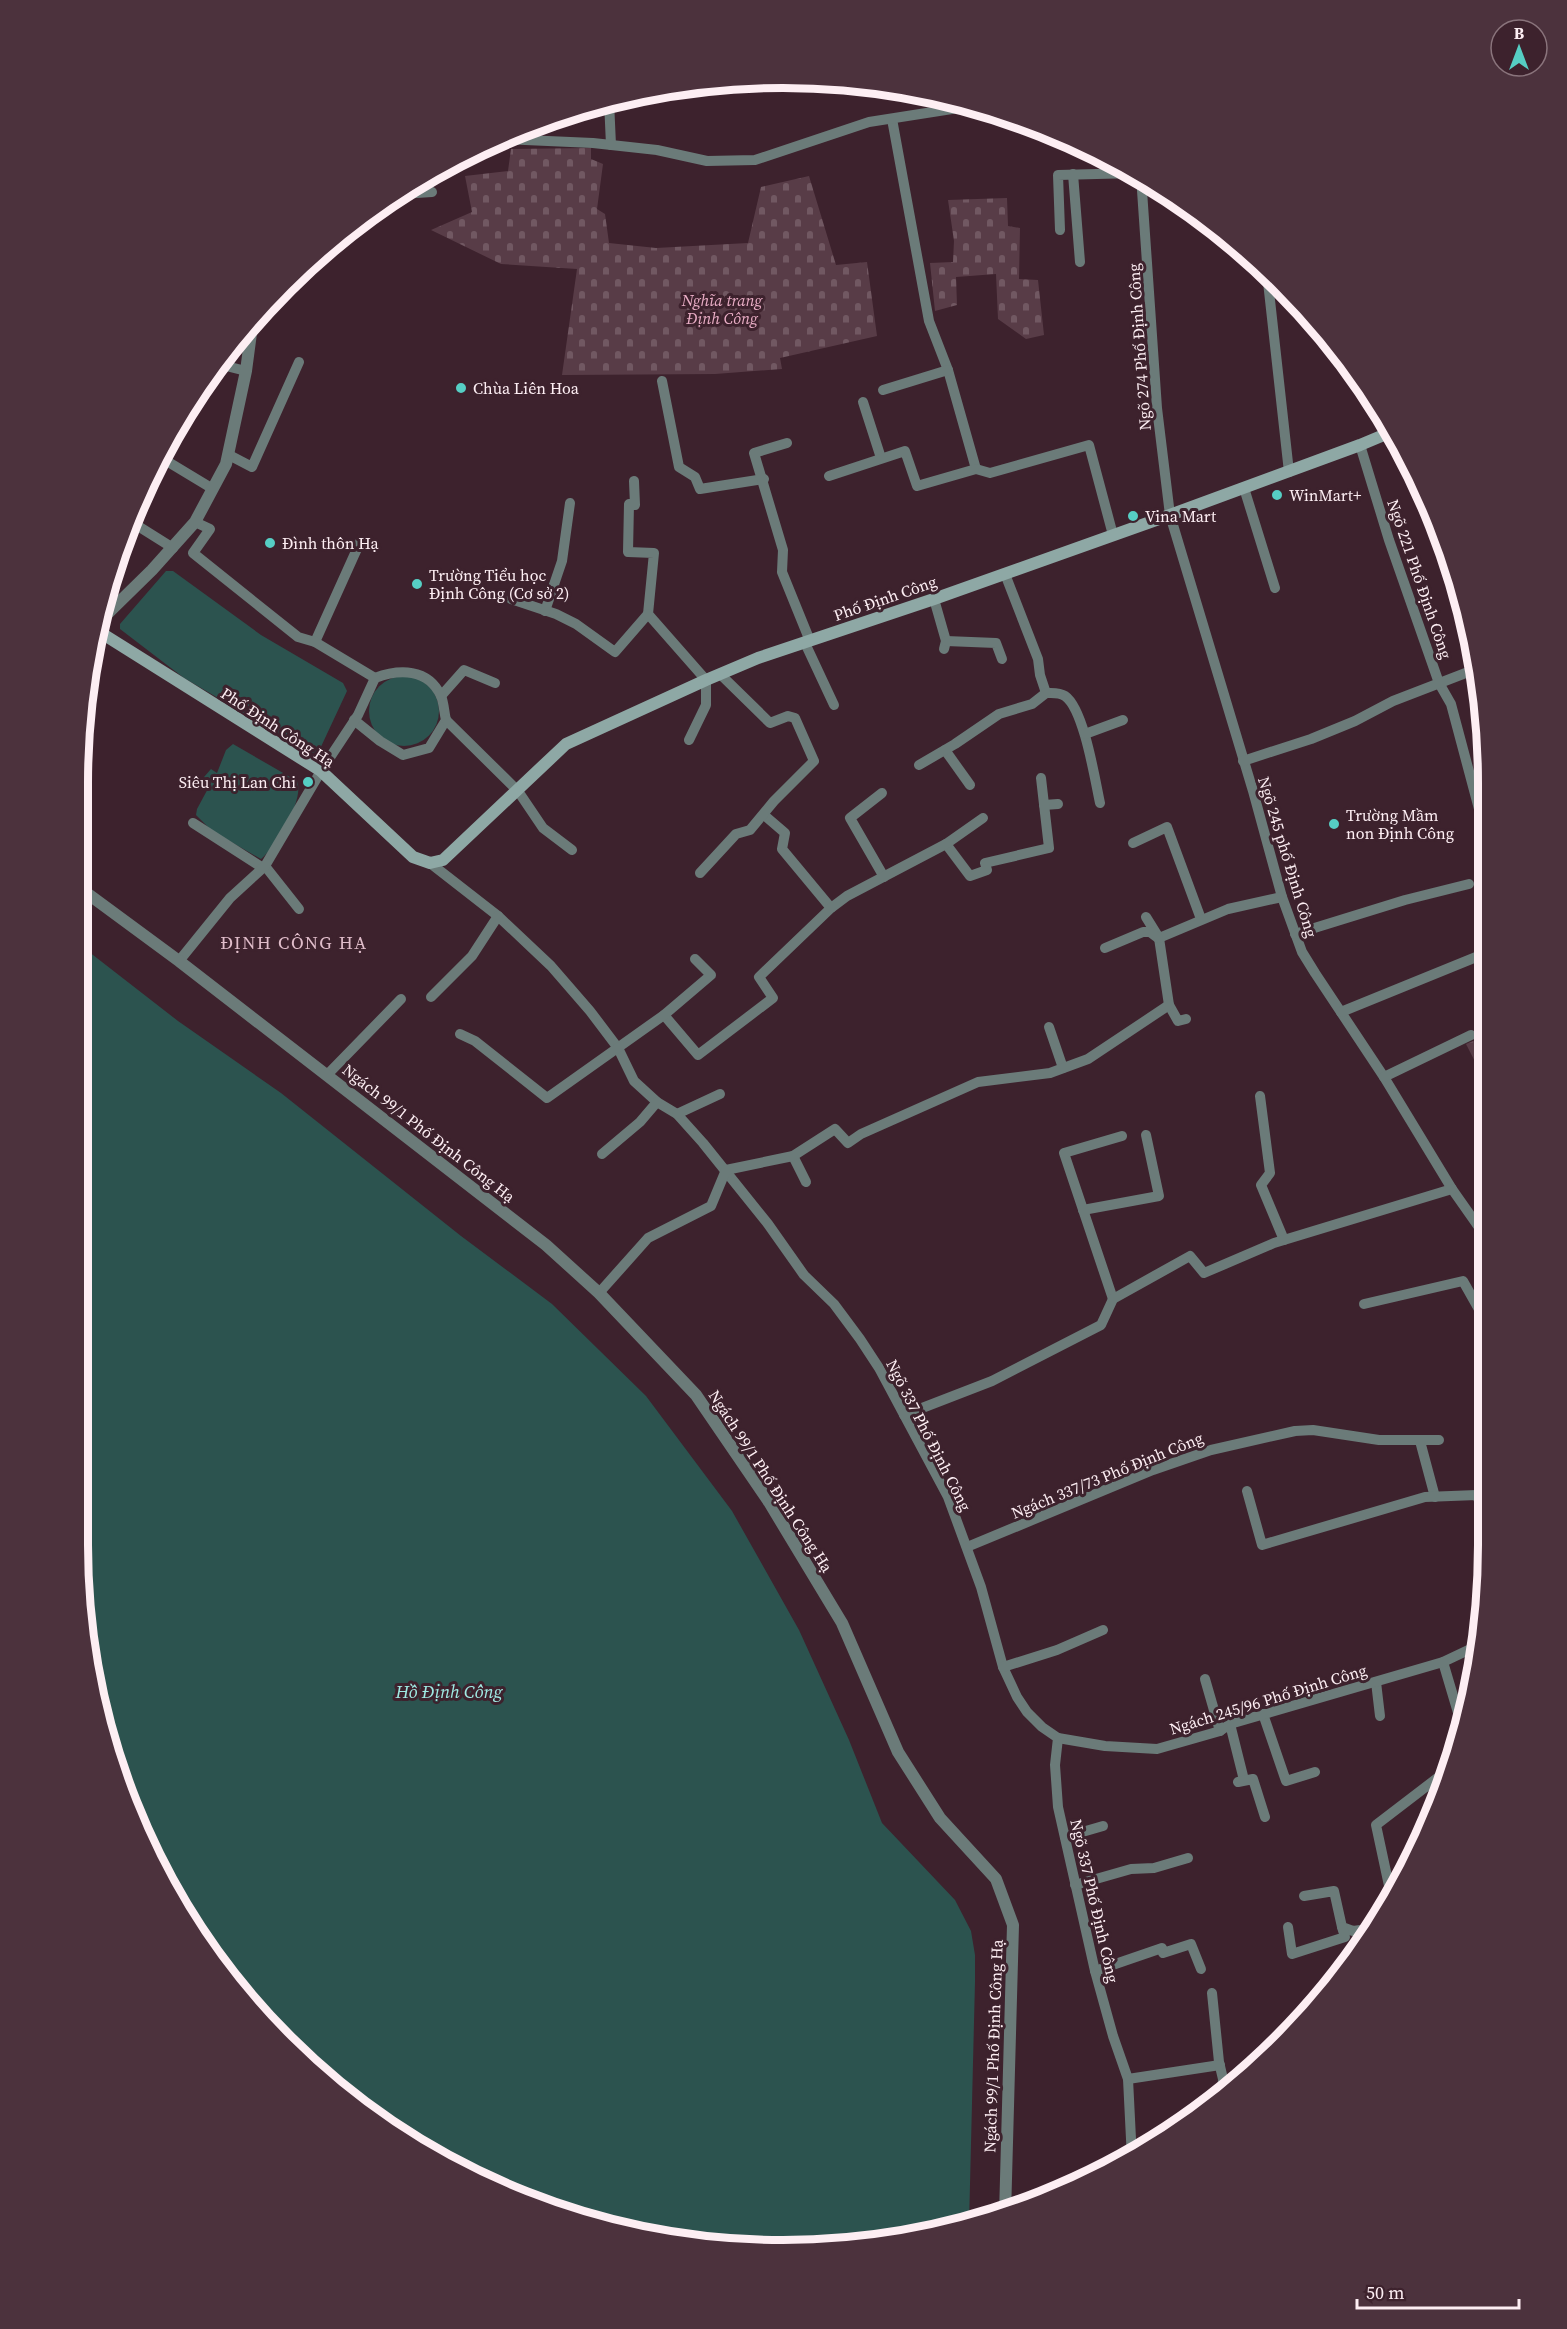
<svg xmlns="http://www.w3.org/2000/svg" width="1567" height="2329" font-family="'Source Serif 4',serif">
<style>
.cemetery{fill:url(#cemetery-stones)}
.water{fill:#2c534f}
.lines{fill:none;stroke-linecap:round;stroke-linejoin:round}
.lane{stroke:#6b7b79;stroke-width:10}
.street{stroke:#6b7b79;stroke-width:12}
.secondary{stroke:#8ea8a5;stroke-width:12}
.poi-dot{fill:#56cec4;stroke:#3d222d;stroke-width:2}
.labels{text-anchor:middle;dominant-baseline:central;stroke-width:6;stroke-linejoin:round;paint-order:stroke}
.park-label{font-size:16px;font-style:italic;fill:#eaaec6;stroke:#3d222d}
.street-label{font-size:16px;fill:#fdeef3;stroke:#3d222d}
.poi-label{font-size:16px;fill:#fdeef3;stroke:#3d222d;text-anchor:start}
.neighbourhood-label{font-size:18px;letter-spacing:1.5px;fill:#e0bdca;stroke:#3d222d}
.water-label{font-size:18px;font-style:italic;fill:#a0ebe4;stroke:#3d222d}
.rim{fill:none;stroke:#fdeef3;stroke-width:8}
</style>
<defs>
<pattern id="cemetery-stones" width="16" height="16" patternUnits="userSpaceOnUse" patternTransform="scale(1.5)"><rect width="16" height="16" fill="#583c47"/><path d="M2 7V4a2 2 0 0 1 4 0v3zM10 15v-3a2 2 0 0 1 4 0v3z" fill="#715862"/></pattern>
</defs>
<rect width="100%" height="100%" fill="#3d222d"/>
<g class="cemetery">
<path d="M 591,148 L 591,159 L 603,164 L 597,209 L 605,214 L 609,243 L 656,248 L 748,243 L 761,187 L 809,176 L 836,265 L 867,262 L 877,336 L 780,358 L 782,369 L 715,374 L 562,375 L 577,269 L 501,264 L 431,230 L 472,212 L 465,176 L 508,171 L 511,149 Z"/>
<path d="M 1007,198 L 1008,226 L 1020,228 L 1019,279 L 1038,280 L 1044,335 L 1026,339 L 998,319 L 996,274 L 956,277 L 957,305 L 935,311 L 930,263 L 953,262 L 954,241 L 948,200 Z"/>
<path d="M 1486,1036 L 1486,1083 L 1466,1044 Z"/>
</g>
<g class="water">
<path d="M 166,571 L 173,571 L 261,635 L 343,683 L 347,691 L 319,751 L 312,753 L 184,678 L 120,629 L 120,624 Z"/>
<circle cx="404" cy="711" r="35"/>
<path d="M 233,744 L 297,781 C 305,799 276,847 261,859 L 212,831 L 196,815 L 197,809 L 211,783 L 204,777 L 211,769 L 217,773 L 226,750 Z"/>
<path d="M 84,948 L 178,1021 L 281,1093 L 461,1236 L 552,1304 L 646,1396 L 732,1511 L 799,1630 L 849,1740 L 882,1823 L 955,1900 L 971,1931 L 975,1955 L 975,1982 L 969,2225 L 921,2237 L 737,2249 L 646,2237 L 514,2197 L 354,2105 L 284,2044 L 260,2014 L 184,1895 L 165,1873 L 115,1772 L 84,1638 Z"/>
</g>
<g class="lines">
<g class="lane">
<path d="M 609,101 L 611,145"/>
<path d="M 892,119 L 929,321 L 948,370 L 976,469"/>
<path d="M 502,139 L 593,143 L 657,150 L 707,161 L 755,160 L 869,122 L 971,106"/>
<path d="M 1073,174 L 1080,262"/>
<path d="M 1141,176 L 1157,408 L 1170,515 L 1253,791 L 1282,897 L 1302,952 L 1315,973 L 1384,1077 L 1452,1189 L 1485,1236"/>
<path d="M 401,194 L 432,192"/>
<path d="M 1060,230 L 1058,175 L 1136,173"/>
<path d="M 1267,273 L 1289,472"/>
<path d="M 222,365 L 246,371"/>
<path d="M 662,381 L 679,467 L 695,477 L 700,489 L 764,479"/>
<path d="M 883,390 L 948,370"/>
<path d="M 863,402 L 881,458"/>
<path d="M 787,443 L 754,453 L 783,550 L 782,572 L 810,641"/>
<path d="M 1360,445 L 1389,540 L 1439,683 L 1451,704 L 1483,824"/>
<path d="M 229,455 L 252,467 L 299,362"/>
<path d="M 160,457 L 213,489"/>
<path d="M 829,476 L 905,451 L 917,486 L 976,469 L 990,473 L 1089,445 L 1113,535"/>
<path d="M 634,481 L 635,505 L 629,504 L 628,552 L 654,553 L 648,614 L 706,680 L 706,705 L 689,740"/>
<path d="M 1244,488 L 1275,588"/>
<path d="M 130,521 L 173,548"/>
<path d="M 1005,574 L 1038,659 L 1040,675 L 1046,693 C 1052,693 1059,692 1065,696 C 1084,709 1095,780 1100,803"/>
<path d="M 511,599 L 556,614 L 576,624 L 615,652 L 648,614"/>
<path d="M 934,599 L 946,641 L 944,649"/>
<path d="M 545,611 L 562,561 L 570,503"/>
<path d="M 946,641 L 996,643 L 1002,659"/>
<path d="M 315,642 L 361,540"/>
<path d="M 805,643 L 834,705"/>
<path d="M 441,696 L 464,670 L 495,683"/>
<path d="M 354,720 L 380,741 L 403,755 L 429,748 L 446,720 C 444,712 444,703 441,696 C 428,668 399,669 375,678"/>
<path d="M 446,720 L 518,791 L 543,828 L 572,850"/>
<path d="M 1085,734 L 1123,720"/>
<path d="M 945,750 L 970,785"/>
<path d="M 1243,761 L 1311,739 L 1355,721 L 1393,701 L 1476,669"/>
<path d="M 919,765 L 955,744 L 999,714 L 1032,704 L 1046,693"/>
<path d="M 882,793 L 850,818 L 884,877"/>
<path d="M 1044,805 L 1058,804"/>
<path d="M 764,815 L 785,833 L 782,849 L 831,908"/>
<path d="M 193,823 L 263,868"/>
<path d="M 1133,843 L 1167,827 L 1201,919"/>
<path d="M 946,844 L 970,876 L 987,870 L 985,863 L 1049,848 L 1041,778"/>
<path d="M 430,863 L 498,916 L 551,966 L 590,1011 L 618,1048 L 634,1081 L 657,1102 L 677,1114 L 703,1143 L 768,1224 L 804,1275 L 834,1304 L 860,1339 L 879,1368 L 948,1497 L 981,1587 L 1003,1667 L 1017,1697 L 1027,1712 L 1042,1727 L 1058,1738 L 1055,1765 L 1058,1807 L 1095,1971 L 1113,2036 L 1128,2079 L 1132,2159"/>
<path d="M 265,866 L 299,909"/>
<path d="M 700,873 L 736,834 L 750,830 L 774,801 L 814,761 L 795,718 L 788,716 L 770,723 L 720,674"/>
<path d="M 1146,917 L 1159,938 L 1169,1005 L 1178,1021 L 1186,1019"/>
<path d="M 1295,934 L 1405,900 L 1469,884"/>
<path d="M 1159,938 L 1228,909 L 1282,897"/>
<path d="M 1105,948 L 1143,932 L 1150,932 L 1158,938"/>
<path d="M 179,961 L 230,898 L 265,866 L 321,771 L 358,715 L 375,678 L 315,642 L 298,637 L 193,553 L 210,529 L 195,522"/>
<path d="M 431,997 L 472,956 L 498,916"/>
<path d="M 1341,1012 L 1486,953"/>
<path d="M 664,1015 L 698,1055 L 773,998 L 759,977 L 831,908 L 847,896 L 946,844 L 983,818"/>
<path d="M 1049,1027 L 1063,1068"/>
<path d="M 460,1034 L 475,1041 L 547,1098 L 664,1015 L 711,975 L 695,959"/>
<path d="M 327,1075 L 401,999"/>
<path d="M 1384,1077 L 1471,1035"/>
<path d="M 1260,1096 L 1270,1173 L 1261,1185 L 1284,1240"/>
<path d="M 677,1114 L 720,1094"/>
<path d="M 602,1154 L 640,1122 L 657,1102"/>
<path d="M 793,1156 L 806,1182"/>
<path d="M 1083,1210 L 1159,1196 L 1146,1135"/>
<path d="M 599,1293 L 648,1238 L 711,1206 L 726,1170 L 793,1156 L 835,1129 L 848,1143 L 861,1134 L 978,1082 L 1050,1073 L 1088,1059 L 1169,1005"/>
<path d="M 1113,1299 L 1064,1153 L 1122,1136"/>
<path d="M 1364,1304 L 1463,1281 L 1485,1320"/>
<path d="M 904,1415 L 992,1381 L 1101,1325 L 1113,1299 L 1190,1256 L 1204,1273 L 1274,1243 L 1452,1189"/>
<path d="M 1420,1441 L 1435,1497"/>
<path d="M 1247,1491 L 1262,1545 L 1425,1497 L 1477,1495 L 1484,1515"/>
<path d="M 967,1547 L 1153,1470 L 1211,1450 L 1295,1431 L 1313,1430 L 1379,1440 L 1439,1440"/>
<path d="M 1443,1662 L 1462,1726"/>
<path d="M 1003,1667 L 1057,1650 L 1103,1630"/>
<path d="M 1205,1679 L 1220,1731"/>
<path d="M 1376,1682 L 1380,1716"/>
<path d="M 1263,1714 L 1286,1781 L 1315,1772"/>
<path d="M 1230,1724 L 1244,1780"/>
<path d="M 1058,1738 L 1105,1746 L 1157,1749 L 1220,1731 L 1230,1724 L 1443,1662 L 1481,1644"/>
<path d="M 1436,1780 L 1438,1804"/>
<path d="M 1238,1782 L 1253,1779 L 1265,1817"/>
<path d="M 1065,1837 L 1103,1826"/>
<path d="M 1075,1885 L 1131,1869 L 1154,1868 L 1188,1858"/>
<path d="M 1391,1895 L 1376,1825 L 1453,1766"/>
<path d="M 1304,1896 L 1334,1891 L 1342,1927 L 1353,1931 L 1368,1929"/>
<path d="M 1288,1927 L 1292,1954 L 1345,1937 L 1342,1927"/>
<path d="M 1095,1971 L 1162,1948 L 1163,1953 L 1191,1944 L 1201,1969"/>
<path d="M 1212,1993 L 1219,2062 L 1223,2079 L 1222,2097"/>
<path d="M 1311,2008 L 1316,2008"/>
<path d="M 1128,2079 L 1220,2065"/>
</g>
<g class="street">
<path d="M 101,620 L 152,570 L 195,522 L 226,464 L 246,371 L 253,318"/>
<path d="M 84,891 L 179,961 L 546,1245 L 599,1293 L 696,1395 L 769,1502 L 842,1623 L 898,1752 L 940,1818 L 996,1879 L 1013,1925 L 1005,2215"/>
</g>
<path class="secondary" d="M 98,631 L 321,771 L 413,857 L 430,863 L 443,860 L 566,744 L 706,680 L 758,658 L 934,599 L 1170,515 L 1360,445 L 1391,432"/>
</g>
<g class="poi-dot">
<circle cx="461" cy="388" r="6"/>
<circle cx="1277" cy="495" r="6"/>
<circle cx="1133" cy="516" r="6"/>
<circle cx="270" cy="543" r="6"/>
<circle cx="417" cy="584" r="6"/>
<circle cx="308" cy="782" r="6"/>
<circle cx="1334" cy="824" r="6"/>
</g>
<g class="labels">
<g class="park-label">
<text x="722" y="300">Nghĩa trang<tspan x="722" dy="18">Định Công</tspan></text>
</g>
<g class="street-label">
<text transform="translate(1139 347) rotate(-94)">Ngõ 274 Phố Định Công</text>
<text transform="translate(1420 579) rotate(71)">Ngõ 221 Phố Định Công</text>
<text transform="translate(885 598) rotate(-19)">Phố Định Công</text>
<text transform="translate(278 727) rotate(33)">Phố Định Công Hạ</text>
<text transform="translate(1288 857) rotate(73)">Ngõ 245 phố Định Công</text>
<text transform="translate(429 1133) rotate(38)">Ngách 99/1 Phố Định Công Hạ</text>
<text transform="translate(929 1435) rotate(63)">Ngõ 337 Phố Định Công</text>
<text transform="translate(1107 1475) rotate(-22)">Ngách 337/73 Phố Định Công</text>
<text transform="translate(771 1481) rotate(57)">Ngách 99/1 Phố Định Công Hạ</text>
<text transform="translate(1268 1699) rotate(-17)">Ngách 245/96 Phố Định Công</text>
<text transform="translate(1095 1901) rotate(77)">Ngõ 337 Phố Định Công</text>
<text transform="translate(993 2046) rotate(-88)">Ngách 99/1 Phố Định Công Hạ</text>
</g>
<g class="poi-label">
<text x="473" y="388">Chùa Liên Hoa</text>
<text x="1289" y="495">WinMart+</text>
<text x="1145" y="516">Vina Mart</text>
<text x="282" y="543">Đình thôn Hạ</text>
<text x="429" y="575">Trường Tiểu học<tspan x="429" dy="18">Định Công (Cơ sở 2)</tspan></text>
<text x="296" y="782" text-anchor="end">Siêu Thị Lan Chi</text>
<text x="1346" y="815">Trường Mầm<tspan x="1346" dy="18">non Định Công</tspan></text>
</g>
<g class="neighbourhood-label">
<text x="294" y="942">ĐỊNH CÔNG HẠ</text>
</g>
<g class="water-label">
<text x="449" y="1691">Hồ Định Công</text>
</g>
</g>
<path d="M0 0H1567V2329H0ZM783 88H783A695 695 0 0 1 1478 783V1545A695 695 0 0 1 783 2240H783A695 695 0 0 1 88 1545V783A695 695 0 0 1 783 88Z" fill="#4c323d" fill-rule="evenodd"/>
<path class="rim" d="M783 88H783A695 695 0 0 1 1478 783V1545A695 695 0 0 1 783 2240H783A695 695 0 0 1 88 1545V783A695 695 0 0 1 783 88Z"/>
<g transform="translate(1519 48)"><circle r="28" fill="#3d222d" stroke="#8a747c" stroke-width="1.5"/>
<path d="M0-4.5L10 22L0 15L-10 22Z" fill="#56cec4"/>
<text y="-9" font-size="16" font-weight="bold" text-anchor="middle" fill="#fdeef3">B</text>
</g>
<path d="M1357 2299v9h162v-9" fill="none" stroke="#fdeef3" stroke-width="3"/>
<text x="1366" y="2299" font-size="18" fill="#fdeef3" stroke="#3d222d" stroke-width="4.5" paint-order="stroke">50 m</text>
</svg>
